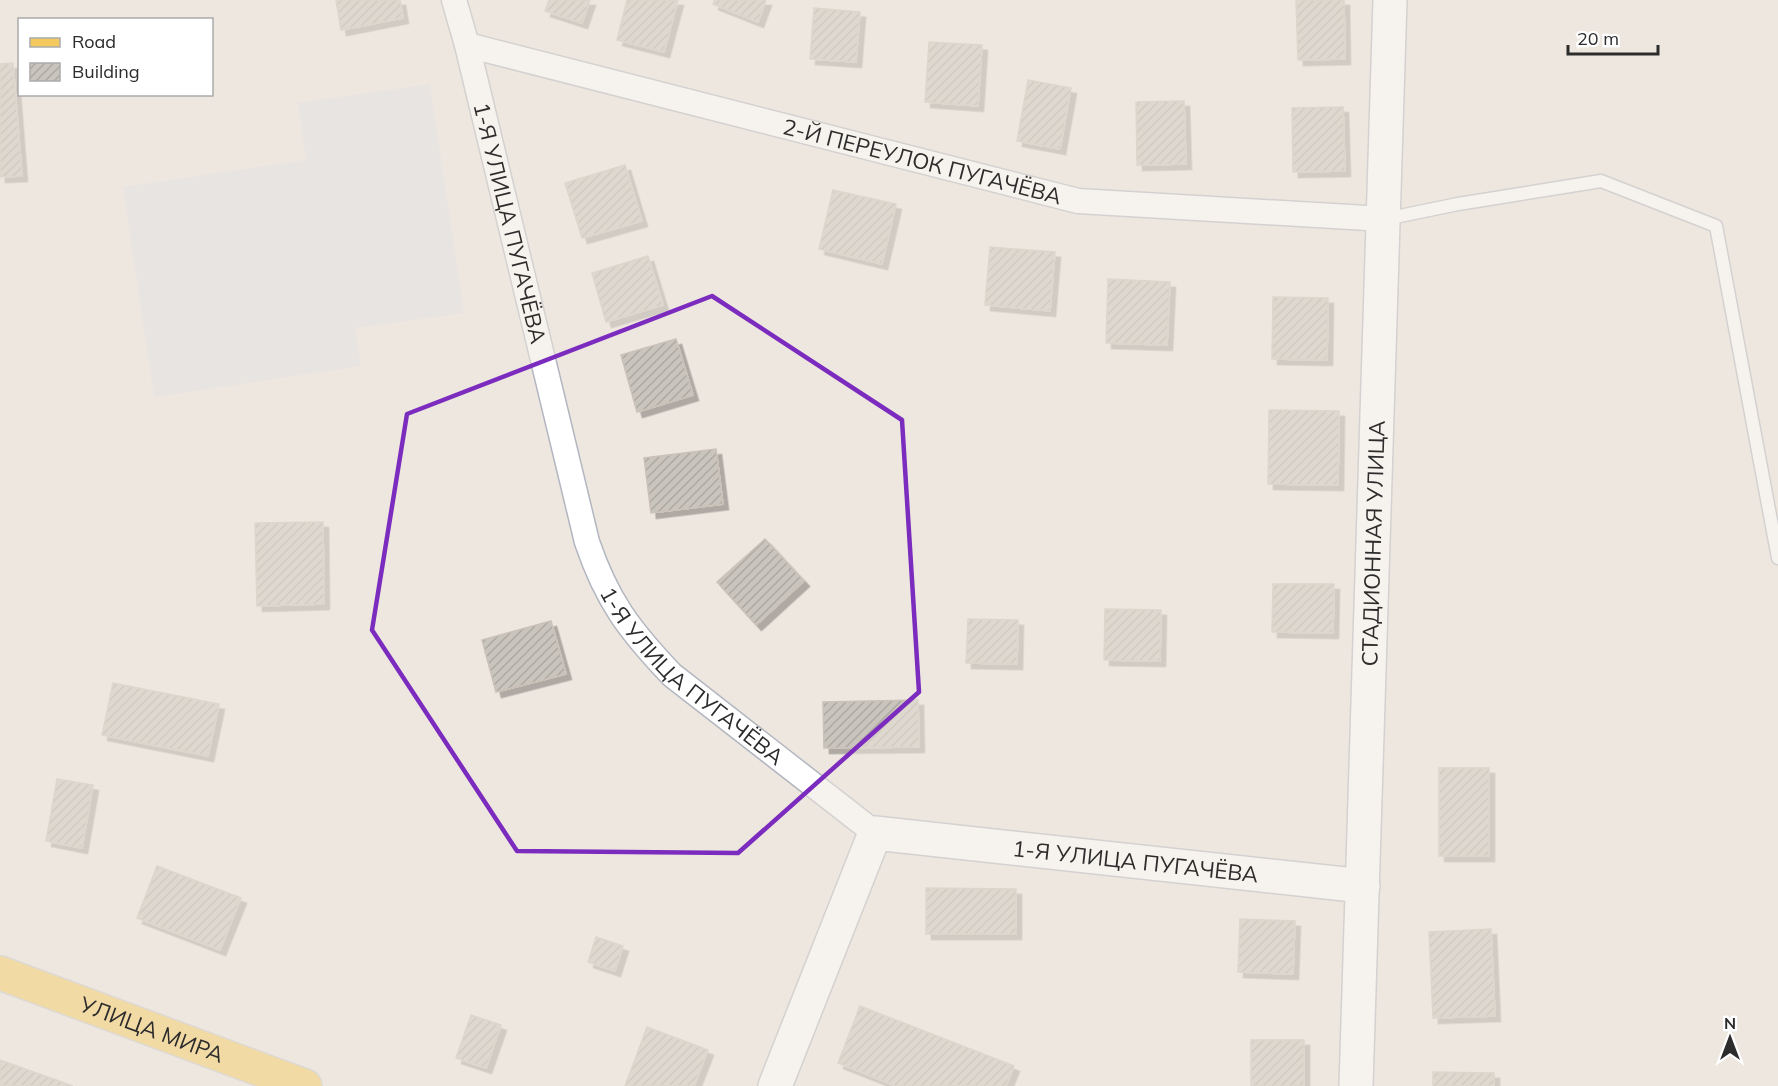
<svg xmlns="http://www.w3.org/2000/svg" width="1778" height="1086" font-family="Mulish,sans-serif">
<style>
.industrial{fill:#e1dfe7}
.building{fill:url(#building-hatch);stroke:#cac2b8;stroke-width:1.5;filter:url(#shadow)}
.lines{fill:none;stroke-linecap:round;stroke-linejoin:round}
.lane-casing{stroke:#b2b6c0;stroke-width:15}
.street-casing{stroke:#b2b6c0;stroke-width:27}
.secondary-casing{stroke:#b2b6c0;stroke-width:36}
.primary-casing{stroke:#c8c8c8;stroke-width:36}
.lane{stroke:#fff;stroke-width:12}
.street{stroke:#fff;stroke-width:24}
.secondary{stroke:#fff;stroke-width:33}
.primary{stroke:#f4c95d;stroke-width:33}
.marked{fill:none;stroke:#7b2cbf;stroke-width:4.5;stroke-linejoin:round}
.labels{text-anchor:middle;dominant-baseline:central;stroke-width:4.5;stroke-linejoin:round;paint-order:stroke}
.street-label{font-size:22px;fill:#2c2c2c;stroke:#fff}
</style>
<defs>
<pattern id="building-hatch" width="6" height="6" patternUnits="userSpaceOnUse" patternTransform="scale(1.5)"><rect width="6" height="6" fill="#c9c5bd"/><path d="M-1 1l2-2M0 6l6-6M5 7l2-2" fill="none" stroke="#ada9a3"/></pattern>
<filter id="shadow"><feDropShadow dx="5.5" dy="5.5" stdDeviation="0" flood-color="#0004"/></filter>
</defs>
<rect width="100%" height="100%" fill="#eee7df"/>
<path class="industrial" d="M 430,84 L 464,313 L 355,328 L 361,366 L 154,397 L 123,187 L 306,160 L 298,103 Z"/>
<g class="building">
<path d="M 336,0 L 400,0 L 403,18 L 341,30 Z"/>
<path d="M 549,0 L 590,0 L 582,23 L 545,11 Z"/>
<path d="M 627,0 L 678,0 L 664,52 L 617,40 Z"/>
<path d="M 715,0 L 766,0 L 758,22 L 713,4 Z"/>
<path d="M 1296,0 L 1344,0 L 1345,59 L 1298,60 Z"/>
<path d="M 814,8 L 860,12 L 856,62 L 810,59 Z"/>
<path d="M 929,42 L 982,45 L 978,106 L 925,102 Z"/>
<path d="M 13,63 L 22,176 L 0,177 L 0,64 Z"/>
<path d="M 1028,80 L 1071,88 L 1060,149 L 1017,141 Z"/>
<path d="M 1184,101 L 1186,164 L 1137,165 L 1136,102 Z"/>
<path d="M 1343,107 L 1345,171 L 1293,172 L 1292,108 Z"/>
<path d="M 625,165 L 642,221 L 582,238 L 565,183 Z"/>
<path d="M 833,190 L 896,204 L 882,264 L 819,249 Z"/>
<path d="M 990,247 L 1055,252 L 1050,311 L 985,305 Z"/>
<path d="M 648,256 L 663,305 L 606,322 L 592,273 Z"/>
<path d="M 1108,279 L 1170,282 L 1167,345 L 1106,343 Z"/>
<path d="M 1273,297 L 1328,298 L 1327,360 L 1272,359 Z"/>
<path d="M 676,339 L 693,395 L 637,412 L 621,355 Z"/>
<path d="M 1269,410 L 1339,411 L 1338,485 L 1268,484 Z"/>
<path d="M 716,449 L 723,504 L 651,513 L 644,458 Z"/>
<path d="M 323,522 L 324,604 L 257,606 L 255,523 Z"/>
<path d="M 765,539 L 804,581 L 756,625 L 717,582 Z"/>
<path d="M 1273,584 L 1334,584 L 1333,633 L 1272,632 Z"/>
<path d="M 1105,609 L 1161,610 L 1160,661 L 1104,660 Z"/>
<path d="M 968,619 L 1018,620 L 1017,664 L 966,663 Z"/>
<path d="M 551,621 L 566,674 L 496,692 L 482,640 Z"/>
<path d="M 113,683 L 219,704 L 208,756 L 102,735 Z"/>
<path d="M 918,700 L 919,747 L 824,748 L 823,702 Z"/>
<rect x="1439" y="768" width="50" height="88"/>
<path d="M 57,779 L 93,785 L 82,848 L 46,841 Z"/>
<path d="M 157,866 L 241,898 L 220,950 L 137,918 Z"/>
<path d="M 926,888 L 1016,889 L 1016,934 L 926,934 Z"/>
<path d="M 1240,919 L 1295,921 L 1293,974 L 1238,972 Z"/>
<path d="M 1491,929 L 1495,1016 L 1433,1018 L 1429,932 Z"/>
<path d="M 596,937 L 623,946 L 615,971 L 588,962 Z"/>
<path d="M 860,1006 L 1014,1066 L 1006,1086 L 896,1086 L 838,1063 Z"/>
<path d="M 471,1015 L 501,1025 L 486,1068 L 456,1058 Z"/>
<path d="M 647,1027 L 708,1050 L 694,1086 L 625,1086 Z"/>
<rect x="1251" y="1040" width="53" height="46"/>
<path d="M 0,1060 L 73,1086 L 0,1086 Z"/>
<path d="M 1433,1072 L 1494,1073 L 1494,1086 L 1433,1086 Z"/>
</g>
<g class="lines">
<defs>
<path id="lane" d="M 1385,219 L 1458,204 L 1601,181 L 1716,226 L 1778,558"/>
<g id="street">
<path id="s1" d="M 454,0 L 467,45 L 587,542 C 607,601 630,631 672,675 L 875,833"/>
<path id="s2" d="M 467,45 L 1078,201 L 1384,219"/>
</g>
<g id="secondary">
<path id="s3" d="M 775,1086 L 875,833 L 1363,886"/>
<path id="s4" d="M 1356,1086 L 1390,0"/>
</g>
<g id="primary">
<path id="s5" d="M 0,973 L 305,1086"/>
</g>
</defs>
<use href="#lane" class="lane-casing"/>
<use href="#street" class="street-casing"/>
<use href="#secondary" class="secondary-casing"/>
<use href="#primary" class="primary-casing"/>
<use href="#lane" class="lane"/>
<use href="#street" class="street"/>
<use href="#secondary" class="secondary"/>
<use href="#primary" class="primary"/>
</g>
<path d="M0 0H1778V1086H0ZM 712,296 L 902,420 L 919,692 L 738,853 L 517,851 L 372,630 L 407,414 Z" fill="#eee7df" fill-opacity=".55" fill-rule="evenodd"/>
<path class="marked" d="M 712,296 L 902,420 L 919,692 L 738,853 L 517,851 L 372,630 L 407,414 Z"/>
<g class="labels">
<g class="street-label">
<text stroke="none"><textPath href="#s2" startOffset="470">2-Й ПЕРЕУЛОК ПУГАЧЁВА</textPath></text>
<text stroke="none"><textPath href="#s1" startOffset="230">1-Я УЛИЦА ПУГАЧЁВА</textPath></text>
<text stroke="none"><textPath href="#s4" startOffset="543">СТАДИОННАЯ УЛИЦА</textPath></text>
<text stroke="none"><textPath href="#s1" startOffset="732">1-Я УЛИЦА ПУГАЧЁВА</textPath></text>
<text stroke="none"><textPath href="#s3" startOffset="534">1-Я УЛИЦА ПУГАЧЁВА</textPath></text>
<text stroke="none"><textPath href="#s5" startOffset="162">УЛИЦА МИРА</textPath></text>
</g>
</g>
<rect x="18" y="18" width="195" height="78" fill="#ffffff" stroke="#ababab" stroke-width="1.5"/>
<rect x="30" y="38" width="30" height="9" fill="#f4c95d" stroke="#ababab" stroke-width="1.5"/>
<text x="72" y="48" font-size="18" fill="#2c2c2c">Road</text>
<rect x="30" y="63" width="30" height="18" fill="url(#building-hatch)" stroke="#ababab" stroke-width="1.5"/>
<text x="72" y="78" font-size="18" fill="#2c2c2c">Building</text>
<g transform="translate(1730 1038)" stroke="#ffffff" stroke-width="4.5" paint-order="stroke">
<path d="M0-4.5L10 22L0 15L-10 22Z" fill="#2c2c2c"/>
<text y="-9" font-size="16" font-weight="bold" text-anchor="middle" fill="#2c2c2c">N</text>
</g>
<path d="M1568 45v9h90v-9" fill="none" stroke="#2c2c2c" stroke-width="3"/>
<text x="1577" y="45" font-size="18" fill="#2c2c2c" stroke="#ffffff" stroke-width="4.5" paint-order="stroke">20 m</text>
</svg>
